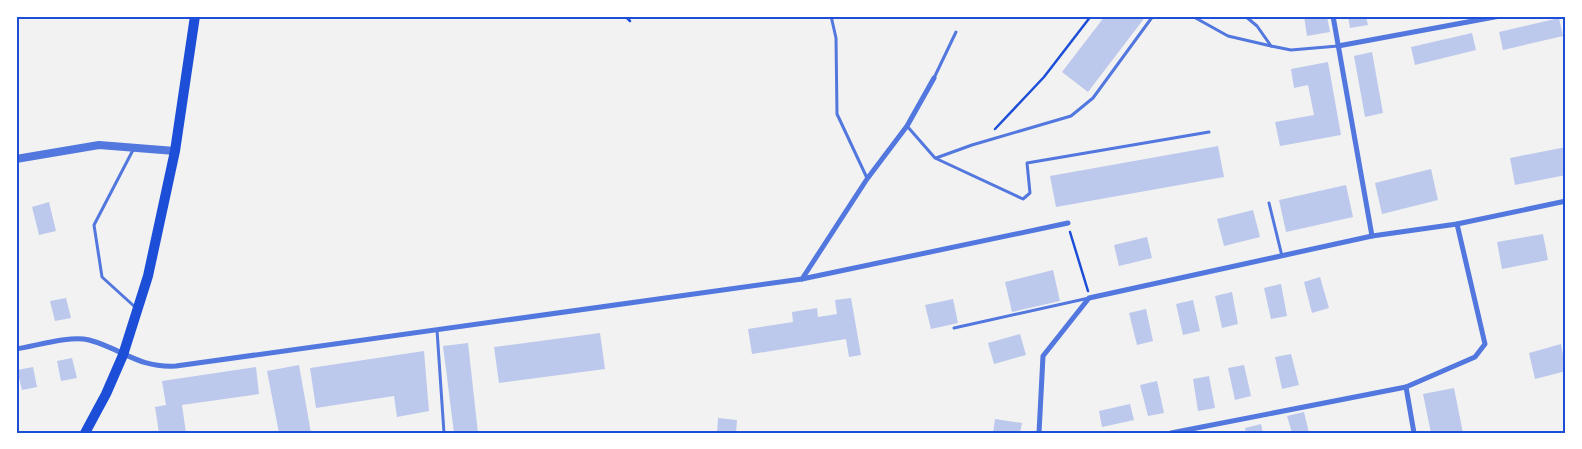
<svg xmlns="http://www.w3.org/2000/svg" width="1582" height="449" font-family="Arial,sans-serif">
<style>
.building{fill:#bdc9ec}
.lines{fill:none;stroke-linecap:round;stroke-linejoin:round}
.path{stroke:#1d4ed8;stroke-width:2.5}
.service{stroke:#5277de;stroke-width:3}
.minor{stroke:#5277de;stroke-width:5}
.tertiary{stroke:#5277de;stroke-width:8}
.primary{stroke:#1d4ed8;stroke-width:10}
.neatline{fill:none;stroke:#1d4ed8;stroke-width:2}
</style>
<rect width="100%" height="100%" fill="#f2f2f2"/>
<g class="building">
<path d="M 1105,16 L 1146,16 L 1088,92 L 1062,72 Z"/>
<path d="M 1304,16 L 1327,16 L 1330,32 L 1307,36 Z"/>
<path d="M 1348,16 L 1366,16 L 1368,25 L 1350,28 Z"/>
<path d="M 1559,18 L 1563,36 L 1503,50 L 1499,32 Z"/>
<path d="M 1472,33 L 1476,50 L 1415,65 L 1411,47 Z"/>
<path d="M 1372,52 L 1383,113 L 1365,117 L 1354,56 Z"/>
<path d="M 1328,62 L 1341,135 L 1280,146 L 1275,122 L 1314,115 L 1308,85 L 1294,88 L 1291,69 Z"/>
<path d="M 1218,146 L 1224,177 L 1056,207 L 1050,176 Z"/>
<path d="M 1566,147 L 1566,175 L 1515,185 L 1510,158 Z"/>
<path d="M 1431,169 L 1438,200 L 1382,214 L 1375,183 Z"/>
<path d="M 1346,185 L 1353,217 L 1286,232 L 1279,200 Z"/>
<path d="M 49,202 L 56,231 L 39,235 L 32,207 Z"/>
<path d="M 1253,210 L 1260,237 L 1224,246 L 1217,219 Z"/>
<path d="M 1543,234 L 1548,260 L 1502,269 L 1497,242 Z"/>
<path d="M 1147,237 L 1152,258 L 1119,266 L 1114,245 Z"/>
<path d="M 1053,270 L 1060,301 L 1012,312 L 1005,282 Z"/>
<path d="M 1320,277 L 1329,308 L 1312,313 L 1304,282 Z"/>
<path d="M 1281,284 L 1287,316 L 1271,319 L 1264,288 Z"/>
<path d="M 1232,292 L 1238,324 L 1222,328 L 1215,296 Z"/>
<path d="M 66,298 L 71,318 L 55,321 L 50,301 Z"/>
<path d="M 851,298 L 861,355 L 849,357 L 846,339 L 752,354 L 748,329 L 793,322 L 792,312 L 817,308 L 818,317 L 837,314 L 835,300 Z"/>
<path d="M 953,299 L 958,323 L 931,329 L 925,305 Z"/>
<path d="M 1193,300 L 1200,331 L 1183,335 L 1176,304 Z"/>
<path d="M 1146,309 L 1153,341 L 1137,345 L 1129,313 Z"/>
<path d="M 600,333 L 605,369 L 499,383 L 494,347 Z"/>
<path d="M 1020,334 L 1026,355 L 994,364 L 988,343 Z"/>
<path d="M 468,343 L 478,433 L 454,433 L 443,346 Z"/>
<path d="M 1561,344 L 1566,371 L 1535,379 L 1529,353 Z"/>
<path d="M 424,351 L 429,411 L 397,417 L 394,396 L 316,408 L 310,368 Z"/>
<path d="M 1291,354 L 1299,385 L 1282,389 L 1275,357 Z"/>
<path d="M 72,358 L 77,378 L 61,381 L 57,361 Z"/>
<path d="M 299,365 L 311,433 L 279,433 L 267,371 Z"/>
<path d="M 1244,365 L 1251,396 L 1235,400 L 1228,368 Z"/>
<path d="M 33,367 L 37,387 L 22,390 L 17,370 Z"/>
<path d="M 256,367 L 259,394 L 182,405 L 186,433 L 159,433 L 155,407 L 166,405 L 162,381 Z"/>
<path d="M 1209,376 L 1215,408 L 1198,411 L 1193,379 Z"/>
<path d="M 1157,381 L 1164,413 L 1148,416 L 1140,385 Z"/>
<path d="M 1454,388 L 1463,433 L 1431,433 L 1423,394 Z"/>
<path d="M 1130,404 L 1134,420 L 1102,427 L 1099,411 Z"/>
<path d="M 1304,412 L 1309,433 L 1292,433 L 1287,416 Z"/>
<path d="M 718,418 L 737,420 L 736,433 L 717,433 Z"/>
<path d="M 995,419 L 1022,423 L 1020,433 L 993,433 Z"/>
<path d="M 1261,424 L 1263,433 L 1246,433 L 1245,428 Z"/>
</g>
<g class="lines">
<g class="path">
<path d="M 625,16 L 630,21"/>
<path d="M 995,129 L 1044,77 L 1091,16"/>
<path d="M 1070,232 L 1088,291"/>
</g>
<g class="service">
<path d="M 831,16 L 836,38 L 837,114 L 867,178"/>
<path d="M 1192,16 L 1228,36 L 1271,46"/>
<path d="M 1245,16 L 1257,26 L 1271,46 L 1291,50 L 1338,46"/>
<path d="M 934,78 L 956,32"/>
<path d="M 907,126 L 935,158 L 1023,199 L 1030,193 L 1027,163 L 1209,132"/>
<path d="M 133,150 L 94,225 L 102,277 L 135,307"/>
<path d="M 936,158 L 972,145 L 1071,116 L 1093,98 L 1153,16"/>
<path d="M 1269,203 L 1282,256"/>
<path d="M 954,328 L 1089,298"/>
<path d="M 437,330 L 444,433"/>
</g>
<g class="minor">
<path d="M 1333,16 L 1372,236"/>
<path d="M 1338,46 L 1500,16"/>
<path d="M 802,279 L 1068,223"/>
<path d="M 16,349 C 36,346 70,335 89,340 C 123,349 137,368 176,366 L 802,279 L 867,179 L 907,126 L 934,78"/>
<path d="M 1039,433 L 1043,356 L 1089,298 L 1372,236 L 1457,224 L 1566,201"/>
<path d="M 1171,433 L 1406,387"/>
<path d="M 1414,433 L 1406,387 L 1475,357 L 1485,344 L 1457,224"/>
</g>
<path class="tertiary" d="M 16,159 L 99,145 L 175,151"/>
<path class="primary" d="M 85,433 L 106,394 L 123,355 L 148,276 L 175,151 L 195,16"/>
</g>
<rect width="1582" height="449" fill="none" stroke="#ffffff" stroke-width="35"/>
<rect x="18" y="18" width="1546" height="414" class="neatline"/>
</svg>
